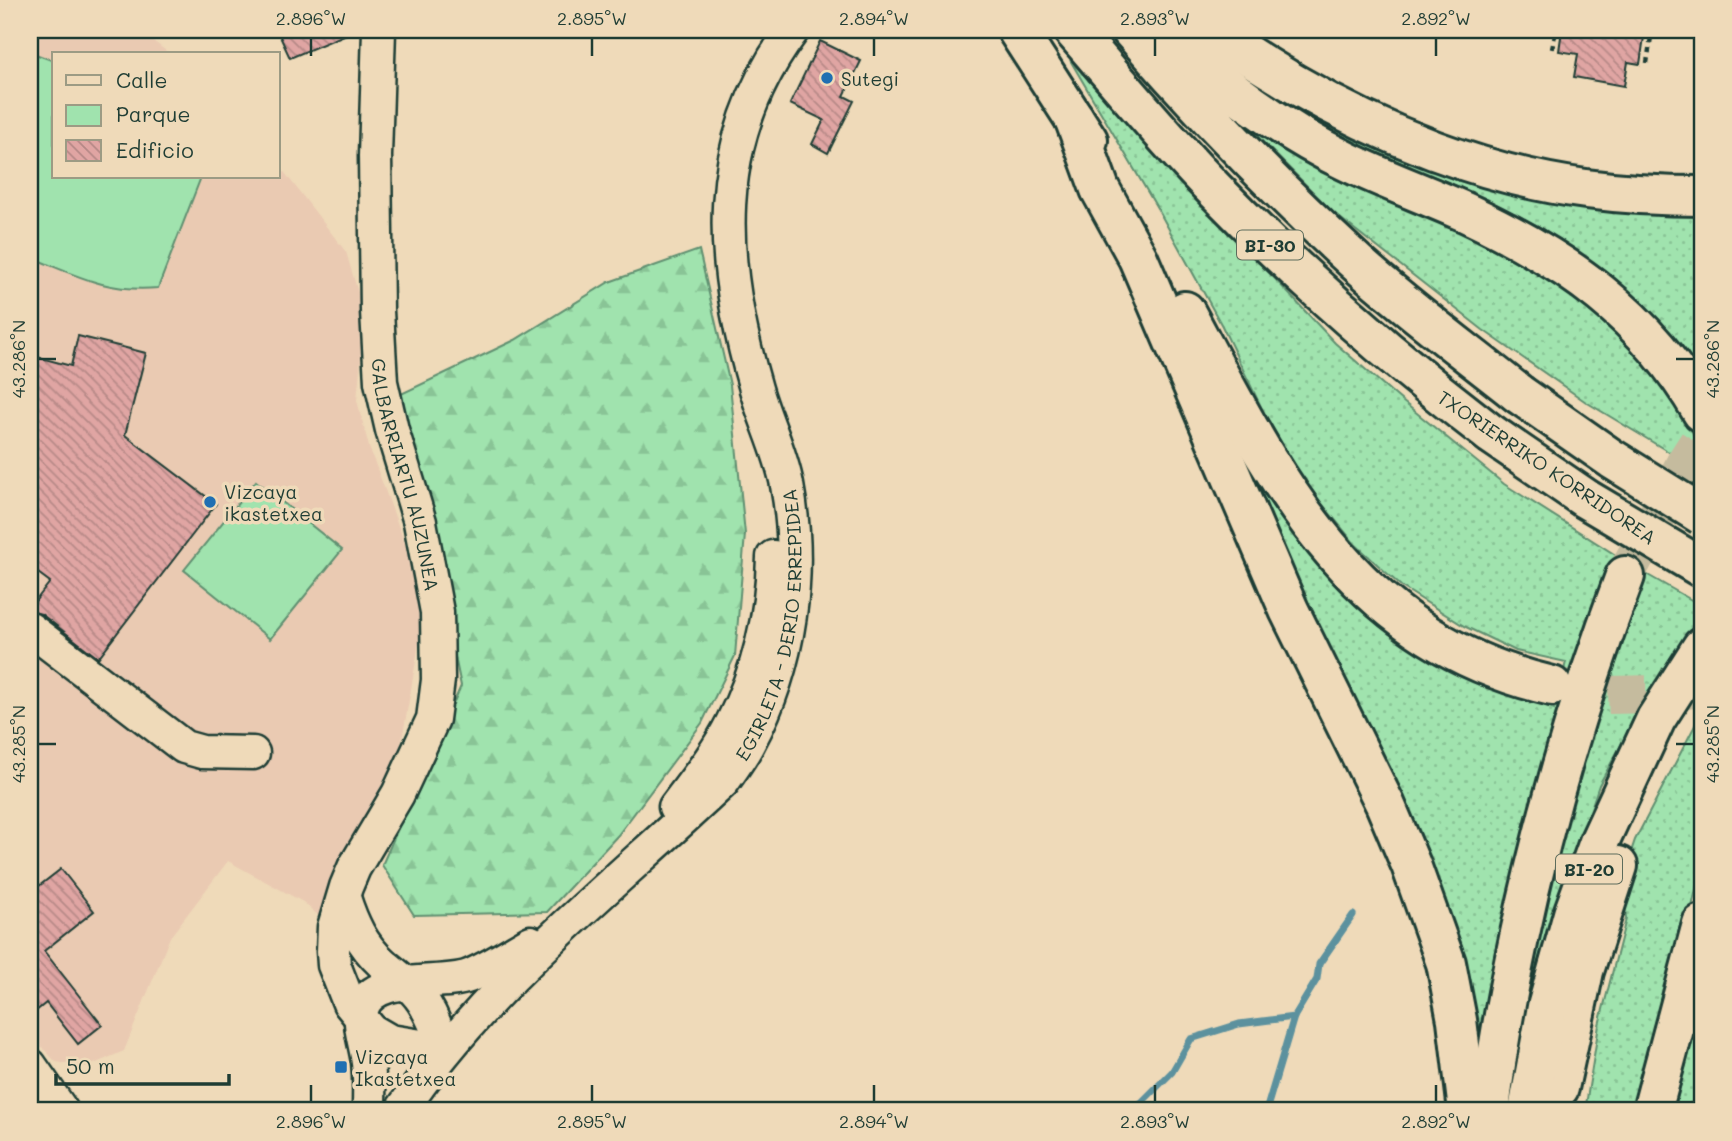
<svg xmlns="http://www.w3.org/2000/svg" width="1732" height="1141" font-family="Mali,sans-serif">
<style>
.built{fill:#eacab2}
.grass{fill:url(#grass-dots);stroke:#609071;stroke-width:2}
.forest{fill:url(#forest-firs);stroke:#609071;stroke-width:2}
.green{fill:#a0e3ae;stroke:#609071;stroke-width:2}
.lines{fill:none;stroke-linecap:round;stroke-linejoin:round}
.stream{stroke:#5b919e;stroke-width:7}
.building{fill:url(#building-back-hatch);stroke:#1f3d34;stroke-width:2}
.highway-tunnel{stroke:#c5bb9e;stroke-width:38;stroke-dasharray:38 19;stroke-linecap:butt}
.minor-casing{stroke:#1f3d34;stroke-width:37}
.highway-casing{stroke:#1f3d34;stroke-width:44}
.path{stroke:#1f3d34;stroke-width:4.5;stroke-dasharray:5 5;stroke-linecap:butt}
.minor{stroke:#efdab9;stroke-width:32}
.highway{stroke:#efdab9;stroke-width:38}
.highway-bridge-casing{stroke:#1f3d34;stroke-width:44;stroke-linecap:butt}
.highway-bridge{stroke:#efdab9;stroke-width:38}
.ticks{fill:none;stroke:#1f3d34;stroke-width:2.5}
.poi-dot{fill:#1f6fb2;stroke:#efdab9;stroke-width:2.5}
.labels{text-anchor:middle;dominant-baseline:central;stroke-width:7;stroke-linejoin:round;paint-order:stroke}
.shield{fill:#efdab9;stroke:#5d6c5c;stroke-width:2}
.shield-label{font-size:18px;font-weight:bold;fill:#1f3d34}
.poi-label{font-size:19px;fill:#1f3d34;stroke:#efdab9;text-anchor:start}
.street-label{font-size:19px;fill:#1f3d34;stroke:#efdab9}
.neatline{fill:none;stroke:#1f3d34;stroke-width:2.5}
.ticks-label{font-size:18px;text-anchor:middle;fill:#1f3d34}
</style>
<defs>
<pattern id="grass-dots" width="8" height="8" patternUnits="userSpaceOnUse" patternTransform="scale(1.75)"><rect width="8" height="8" fill="#a0e3ae"/><path d="M2 2h.1M6 6h.1" fill="none" stroke="#89c496" stroke-width="1.8" stroke-linecap="round"/></pattern>
<pattern id="forest-firs" width="22" height="20" patternUnits="userSpaceOnUse" patternTransform="scale(1.75)"><rect width="22" height="20" fill="#a0e3ae"/><path d="M5 1l3.5 6h-7zM16 11l3.5 6h-7z" fill="#89c496"/></pattern>
<pattern id="building-back-hatch" width="6" height="6" patternUnits="userSpaceOnUse" patternTransform="scale(1.75)"><rect width="6" height="6" fill="#e0a5a3"/><path d="M-1 5l2 2M0 0l6 6M5-1l2 2" fill="none" stroke="#b58886"/></pattern>
</defs>
<rect width="100%" height="100%" fill="#efdab9"/>
<filter id="ink" filterUnits="userSpaceOnUse"><feTurbulence type="fractalNoise" baseFrequency=".0143" numOctaves="2"/><feDisplacementMap in="SourceGraphic" scale="14" xChannelSelector="R" yChannelSelector="G"/><feConvolveMatrix kernelMatrix="1 2 1 2 8 2 1 2 1" color-interpolation-filters="sRGB"/></filter>
<g filter="url(#ink)">
<path class="built" d="M 30,30 L 127,30 L 148,37 L 170,54 L 54,54 L 54,177 L 278,177 L 278,164 L 346,252 L 365,316 L 357,400 L 369,447 L 410,557 L 423,621 L 393,791 L 335,881 L 320,917 L 303,902 L 228,861 L 170,937 L 124,1051 L 87,1067 L 56,1062 L 30,1034 Z"/>
<g class="grass">
<path d="M 1186,30 L 1189,30 L 1215,46 L 1630,212 L 1702,216 L 1702,386 L 1684,355 L 1642,304 L 1597,265 L 1542,228 L 1482,197 L 1359,145 L 1292,109 L 1248,81 Z"/>
<path d="M 1070,60 L 1335,343 L 1402,401 L 1504,484 L 1617,556 L 1594,619 L 1480,1062 L 1216,437 L 1260,467 L 1499,688 L 1554,709 L 1566,662 L 1516,651 L 1464,626 L 1402,587 L 1354,543 L 1301,478 L 1264,413 L 1222,326 L 1160,213 Z"/>
<path d="M 1235,114 L 1503,242 L 1606,313 L 1683,411 L 1702,454 L 1702,472 L 1586,402 L 1483,330 L 1335,214 Z"/>
<path d="M 1639,570 L 1702,606 L 1702,613 L 1646,700 L 1599,785 L 1552,924 L 1513,1111 L 1507,1111 L 1549,845 Z"/>
<path d="M 1702,712 L 1702,862 L 1677,975 L 1641,1111 L 1585,1111 L 1599,1025 L 1626,919 L 1623,876 L 1635,840 Z"/>
<path d="M 1702,1002 L 1702,1111 L 1674,1111 Z"/>
</g>
<path class="forest" d="M 699,250 L 730,385 L 745,534 L 735,656 L 702,723 L 618,835 L 547,912 L 414,915 L 382,865 L 461,686 L 401,394 L 515,340 L 609,282 Z"/>
<g class="green">
<path d="M 30,52 L 54,61 L 54,177 L 201,177 L 158,288 C 107,293 76,275 30,257 Z"/>
<path d="M 256,481 L 342,550 L 270,639 L 184,570 Z"/>
</g>
<g class="lines">
<g class="stream">
<path d="M 1133,1111 L 1172,1072 L 1191,1039 L 1239,1024 L 1294,1017"/>
<path d="M 1266,1111 L 1294,1017 L 1317,979 L 1319,964 L 1353,915"/>
</g>
</g>
<g class="building">
<path d="M 277,30 L 356,30 L 290,58 Z"/>
<path d="M 1562,30 L 1645,30 L 1640,64 L 1628,62 L 1624,86 L 1574,77 L 1578,54 L 1559,51 Z"/>
<path d="M 820,41 L 861,61 L 844,96 L 854,101 L 828,153 L 812,144 L 824,120 L 790,104 Z"/>
<path d="M 78,336 L 146,353 L 125,435 L 216,504 L 98,658 L 41,614 L 30,611 L 30,608 L 50,582 L 30,567 L 30,355 L 71,366 Z"/>
<path d="M 61,869 L 94,911 L 44,951 L 102,1025 L 78,1044 L 46,1003 L 30,1016 L 30,893 Z"/>
</g>
<g class="lines">
<g class="highway-tunnel">
<path d="M 1625,576 L 1686,461 L 1702,436"/>
<path d="M 1552,686 L 1608,695 L 1658,694 L 1702,688"/>
</g>
<defs>
<g id="minor">
<path id="s1" d="M 379,30 L 375,156 L 377,311 L 381,382 L 392,430 L 420,522 L 437,612 L 438,680 L 433,719 L 398,794 L 354,868 L 346,887 L 334,927 L 333,951 L 334,965 L 349,1003 L 371,1030 L 390,1041 L 446,1050"/>
<path d="M 30,629 L 184,747 L 202,752 L 253,753"/>
<path d="M 675,807 C 695,780 717,753 732,723 C 758,672 772,614 773,557"/>
<path d="M 344,898 C 352,923 362,945 382,963 C 394,974 409,983 419,996 C 432,1012 437,1032 446,1050"/>
<path d="M 30,1065 L 62,1111"/>
<path d="M 369,1111 C 369,1095 370,1079 368,1063 C 366,1045 358,1027 362,1009 C 373,972 440,987 469,976 C 491,967 511,953 531,942"/>
<path id="s2" d="M 401,1111 C 488,982 611,888 723,782 C 732,769 742,756 749,742 C 791,665 803,571 787,485 C 781,452 765,421 756,389 C 719,262 709,142 793,30"/>
</g>
<g id="highway">
<path d="M 1017,30 L 1088,140"/>
<path d="M 1073,30 C 1120,84 1165,139 1215,190 C 1301,278 1393,359 1491,434"/>
<path d="M 1131,30 C 1202,112 1277,190 1357,263 C 1408,309 1465,351 1519,394"/>
<path d="M 1160,30 C 1173,44 1189,55 1204,67 C 1248,104 1294,136 1346,161 C 1385,180 1427,195 1467,213 C 1567,260 1646,315 1702,412"/>
<path d="M 1214,30 C 1239,51 1265,66 1293,83 C 1380,134 1485,176 1586,189 C 1624,194 1663,196 1702,196"/>
<path d="M 1074,118 L 1100,189 L 1138,258 L 1289,610 L 1385,804 L 1411,865 L 1446,963 L 1457,1020 L 1468,1111"/>
<path d="M 1185,311 C 1275,478 1349,639 1552,686"/>
<path d="M 1559,1088 L 1584,971 L 1618,866"/>
<path d="M 1490,1111 C 1496,1053 1507,995 1519,938 C 1545,814 1580,695 1625,576"/>
<path d="M 1528,1111 L 1547,1007 L 1573,914 L 1599,842 L 1656,719 L 1702,647"/>
<path d="M 1652,1111 L 1702,924"/>
</g>
</defs>
<use href="#minor" class="minor-casing"/>
<use href="#highway" class="highway-casing"/>
<g class="path">
<path d="M 1552,49 L 1556,30"/>
<path d="M 1647,63 L 1652,30"/>
</g>
<use href="#minor" class="minor"/>
<use href="#highway" class="highway"/>
<defs>
<g id="highway-bridge">
<path d="M 1519,394 L 1612,459 L 1702,515"/>
<path d="M 1491,434 L 1586,499 L 1702,568"/>
</g>
</defs>
<use href="#highway-bridge" class="highway-bridge-casing"/>
<use href="#highway-bridge" class="highway-bridge"/>
</g>
</g>
<path class="ticks" d="M 311,38 L 311,56M 592,38 L 592,56M 874,38 L 874,56M 1155,38 L 1155,56M 1436,38 L 1436,56M 38,359 L 56,359M 1676,359 L 1694,359M 38,744 L 56,744M 1676,744 L 1694,744M 311,1085 L 311,1102M 592,1085 L 592,1102M 874,1085 L 874,1102M 1155,1085 L 1155,1102M 1436,1085 L 1436,1102"/>
<g class="poi-dot">
<circle cx="827" cy="78" r="7"/>
<circle cx="210" cy="502" r="7"/>
<rect x="334" y="1060" width="14" height="14" rx="3.5"/>
</g>
<g class="labels">
<g class="shield">
<rect x="1237" y="230.5" width="66" height="29" rx="5"/>
<rect x="1556" y="854.5" width="66" height="29" rx="5"/>
</g>
<g class="shield-label">
<text x="1270" y="245">BI-30</text>
<text x="1589" y="869">BI-20</text>
</g>
<g class="poi-label">
<text x="841" y="78">Sutegi</text>
<text x="224" y="491">Vizcaya<tspan x="224" dy="22">ikastetxea</tspan></text>
<text x="355" y="1056">Vizcaya<tspan x="355" dy="22">Ikastetxea</tspan></text>
</g>
<g class="street-label">
<text transform="translate(1547 467) rotate(34)">TXORIERRIKO KORRIDOREA</text>
<text stroke="none"><textPath href="#s1" startOffset="448">GALBARRIARTU AUZUNEA</textPath></text>
<text stroke="none"><textPath href="#s2" startOffset="630">EGIRLETA - DERIO ERREPIDEA</textPath></text>
</g>
</g>
<rect width="1732" height="1141" fill="none" stroke="#efdab9" stroke-width="77"/>
<rect x="52" y="52" width="228" height="126" fill="#efdab9" stroke="#9c9b84" stroke-width="2"/>
<rect x="66" y="75" width="35" height="10" fill="#efdab9" stroke="#9c9b84" stroke-width="2"/>
<text x="116" y="88" font-size="21" fill="#1f3d34">Calle</text>
<rect x="66" y="105" width="35" height="21" fill="#a0e3ae" stroke="#9c9b84" stroke-width="2"/>
<text x="116" y="122" font-size="21" fill="#1f3d34">Parque</text>
<rect x="66" y="140" width="35" height="21" fill="url(#building-back-hatch)" stroke="#9c9b84" stroke-width="2"/>
<text x="116" y="158" font-size="21" fill="#1f3d34">Edificio</text>
<path d="M56 1074v10h173v-10" fill="none" stroke="#1f3d34" stroke-width="3.5"/>
<text x="66" y="1074" font-size="21" fill="#1f3d34" stroke="#efdab9" stroke-width="5" paint-order="stroke">50 m</text>
<rect x="38" y="38" width="1656" height="1064" class="neatline"/>
<g class="ticks-label">
<text x="311" y="25">2.896°W</text>
<text x="592" y="25">2.895°W</text>
<text x="874" y="25">2.894°W</text>
<text x="1155" y="25">2.893°W</text>
<text x="1436" y="25">2.892°W</text>
<text transform="translate(19 359) rotate(-90)" y="6">43.286°N</text>
<text transform="translate(1713 359) rotate(-90)" y="6">43.286°N</text>
<text transform="translate(19 744) rotate(-90)" y="6">43.285°N</text>
<text transform="translate(1713 744) rotate(-90)" y="6">43.285°N</text>
<text x="311" y="1128">2.896°W</text>
<text x="592" y="1128">2.895°W</text>
<text x="874" y="1128">2.894°W</text>
<text x="1155" y="1128">2.893°W</text>
<text x="1436" y="1128">2.892°W</text>
</g>
</svg>
